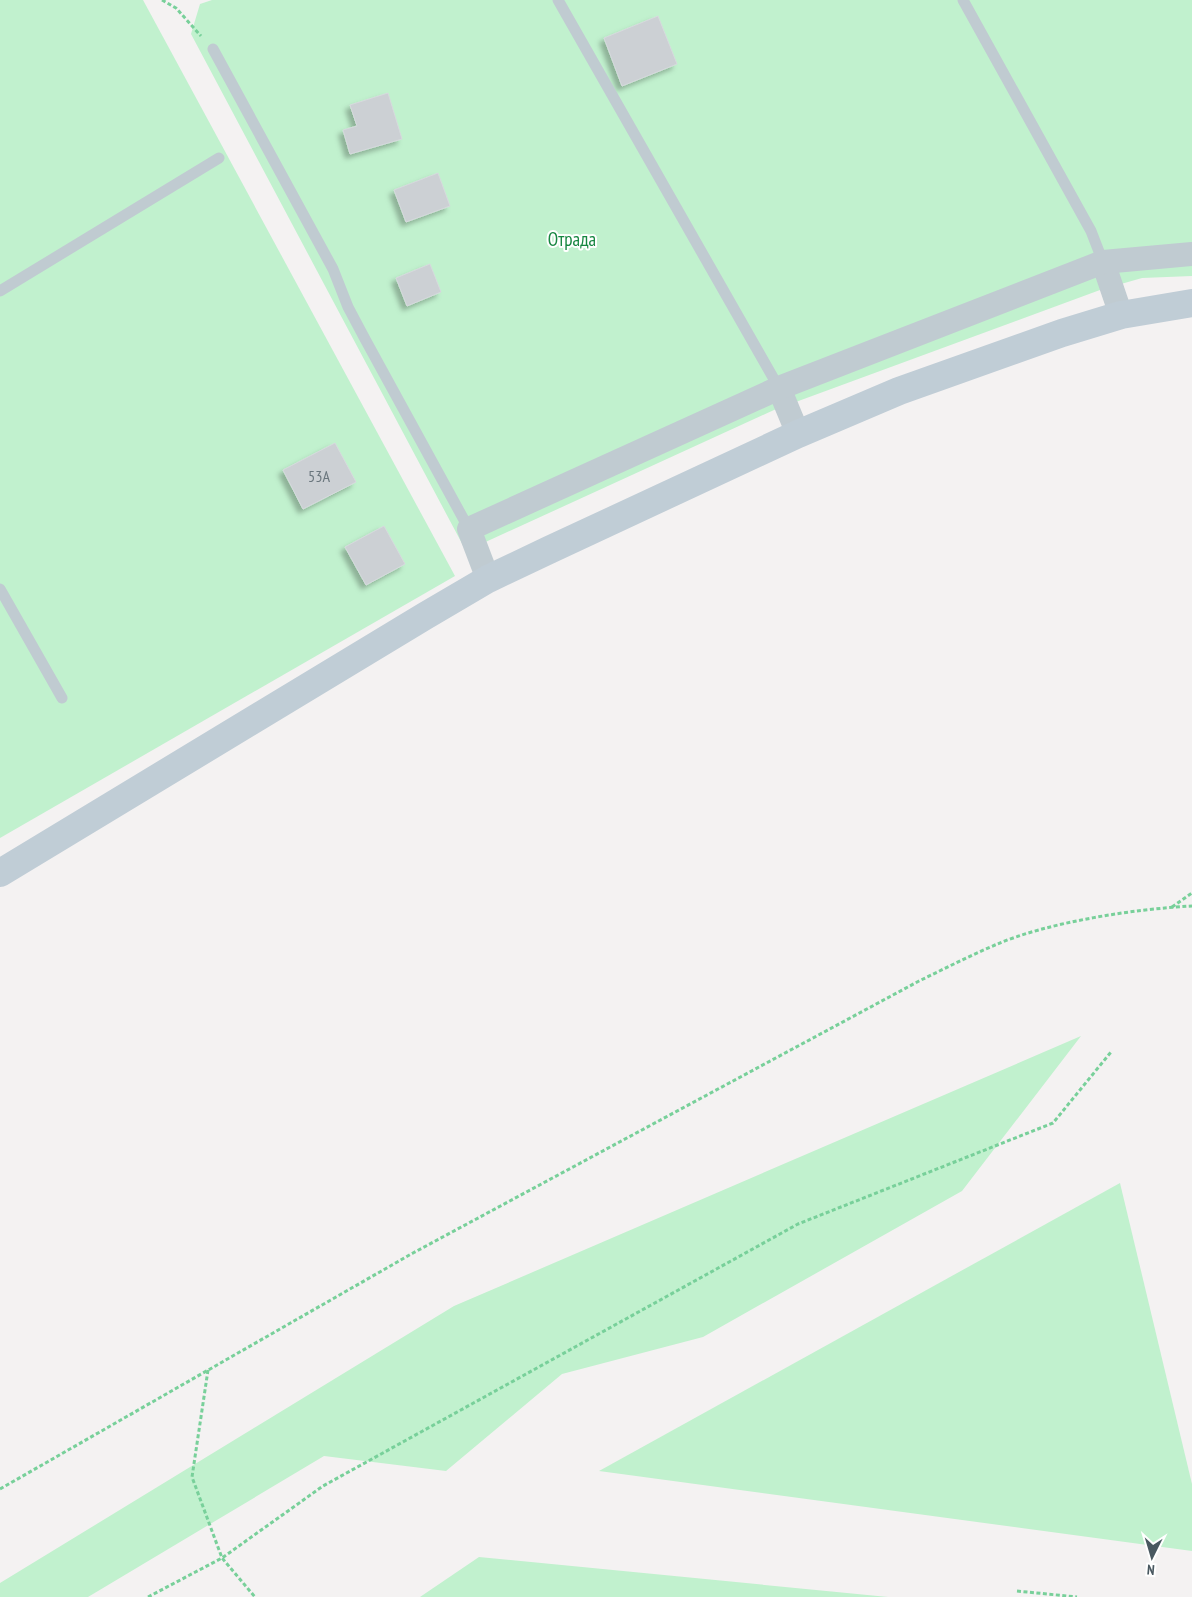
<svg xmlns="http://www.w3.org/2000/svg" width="1192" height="1597" font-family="'PT Sans Narrow',sans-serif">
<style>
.green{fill:#c1f1ce}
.building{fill:#ccd0d4;stroke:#d6d9dd;filter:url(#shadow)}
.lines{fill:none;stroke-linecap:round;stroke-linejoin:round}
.path{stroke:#78d09a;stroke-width:3;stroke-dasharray:4 2.5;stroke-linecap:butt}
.lane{stroke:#c0cbd1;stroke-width:11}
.street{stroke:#c0cbd1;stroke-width:24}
.secondary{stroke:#c0cdd6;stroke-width:28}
.labels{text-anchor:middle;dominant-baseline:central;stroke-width:4;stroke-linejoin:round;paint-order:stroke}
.number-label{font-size:16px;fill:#6a767d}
.park-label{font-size:19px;fill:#168640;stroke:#fff}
</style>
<defs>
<filter id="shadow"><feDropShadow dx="-4.5" dy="4.5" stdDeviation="2.5" flood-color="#0004"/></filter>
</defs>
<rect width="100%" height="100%" fill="#f4f2f2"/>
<g class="green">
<path d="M 0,0 L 143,0 L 455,576 L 0,838 Z"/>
<path d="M 212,0 L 1192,0 L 1192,276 L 1142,278 L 1100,290 L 774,410 L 466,551 L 191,34 L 200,4 Z"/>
<path d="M 1081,1036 L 962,1191 L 703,1337 L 562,1374 L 446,1471 L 324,1456 L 88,1597 L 0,1597 L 0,1583 L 454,1306 Z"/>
<path d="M 1120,1183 L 1192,1484 L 1192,1551 L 599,1471 Z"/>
<path d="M 479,1557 L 888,1597 L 420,1597 Z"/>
</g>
<g class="building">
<path d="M 658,16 L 677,64 L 622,86 L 604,38 Z"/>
<path d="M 388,93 L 402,139 L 350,154 L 343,130 L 357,126 L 350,105 Z"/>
<path d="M 438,173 L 450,206 L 406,222 L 394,190 Z"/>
<path d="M 430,264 L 441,292 L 407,306 L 396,278 Z"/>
<path d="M 335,443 L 356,482 L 303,509 L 283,470 Z"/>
<path d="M 384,526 L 405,564 L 366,585 L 345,547 Z"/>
</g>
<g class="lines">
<g class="path">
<path d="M 162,0 L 176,8 L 201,36"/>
<path d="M 1172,907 L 1192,893"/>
<path d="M 208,1370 L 192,1477 L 222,1558 L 255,1597"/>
<path d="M 0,1489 L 413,1253 L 919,981 C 944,969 969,956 995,945 C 1048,922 1134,909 1192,906"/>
<path d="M 1017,1591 L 1077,1597"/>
<path d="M 148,1597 L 222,1558 L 323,1486 L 798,1224 L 1053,1123 L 1111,1052"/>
</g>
<g class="lane">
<path d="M 558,0 L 779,388"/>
<path d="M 963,0 L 1091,231 L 1103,262"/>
<path d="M 213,49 L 333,269 L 348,307 L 365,339 L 469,529"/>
<path d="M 0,291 L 219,158"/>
<path d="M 0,589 L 62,698"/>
</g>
<g class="street">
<path d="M 1103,262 L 1121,315"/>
<path d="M 779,388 L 798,434"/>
<path d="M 488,579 L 469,529 L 779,388 L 1103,262 L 1192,254"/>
</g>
<path class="secondary" d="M 0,873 L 425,616 L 488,579 L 549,550 L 798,434 L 899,391 L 1062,333 L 1121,315 L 1192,303"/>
</g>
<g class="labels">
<g class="number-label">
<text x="319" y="476">53А</text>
</g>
<g class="park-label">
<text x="572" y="239">Отрада</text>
</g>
</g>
<g transform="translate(1152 1557) rotate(185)" stroke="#ffffff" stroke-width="4" paint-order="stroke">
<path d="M0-4L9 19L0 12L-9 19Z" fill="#495860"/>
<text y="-8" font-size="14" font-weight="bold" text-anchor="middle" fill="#495860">N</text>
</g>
</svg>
